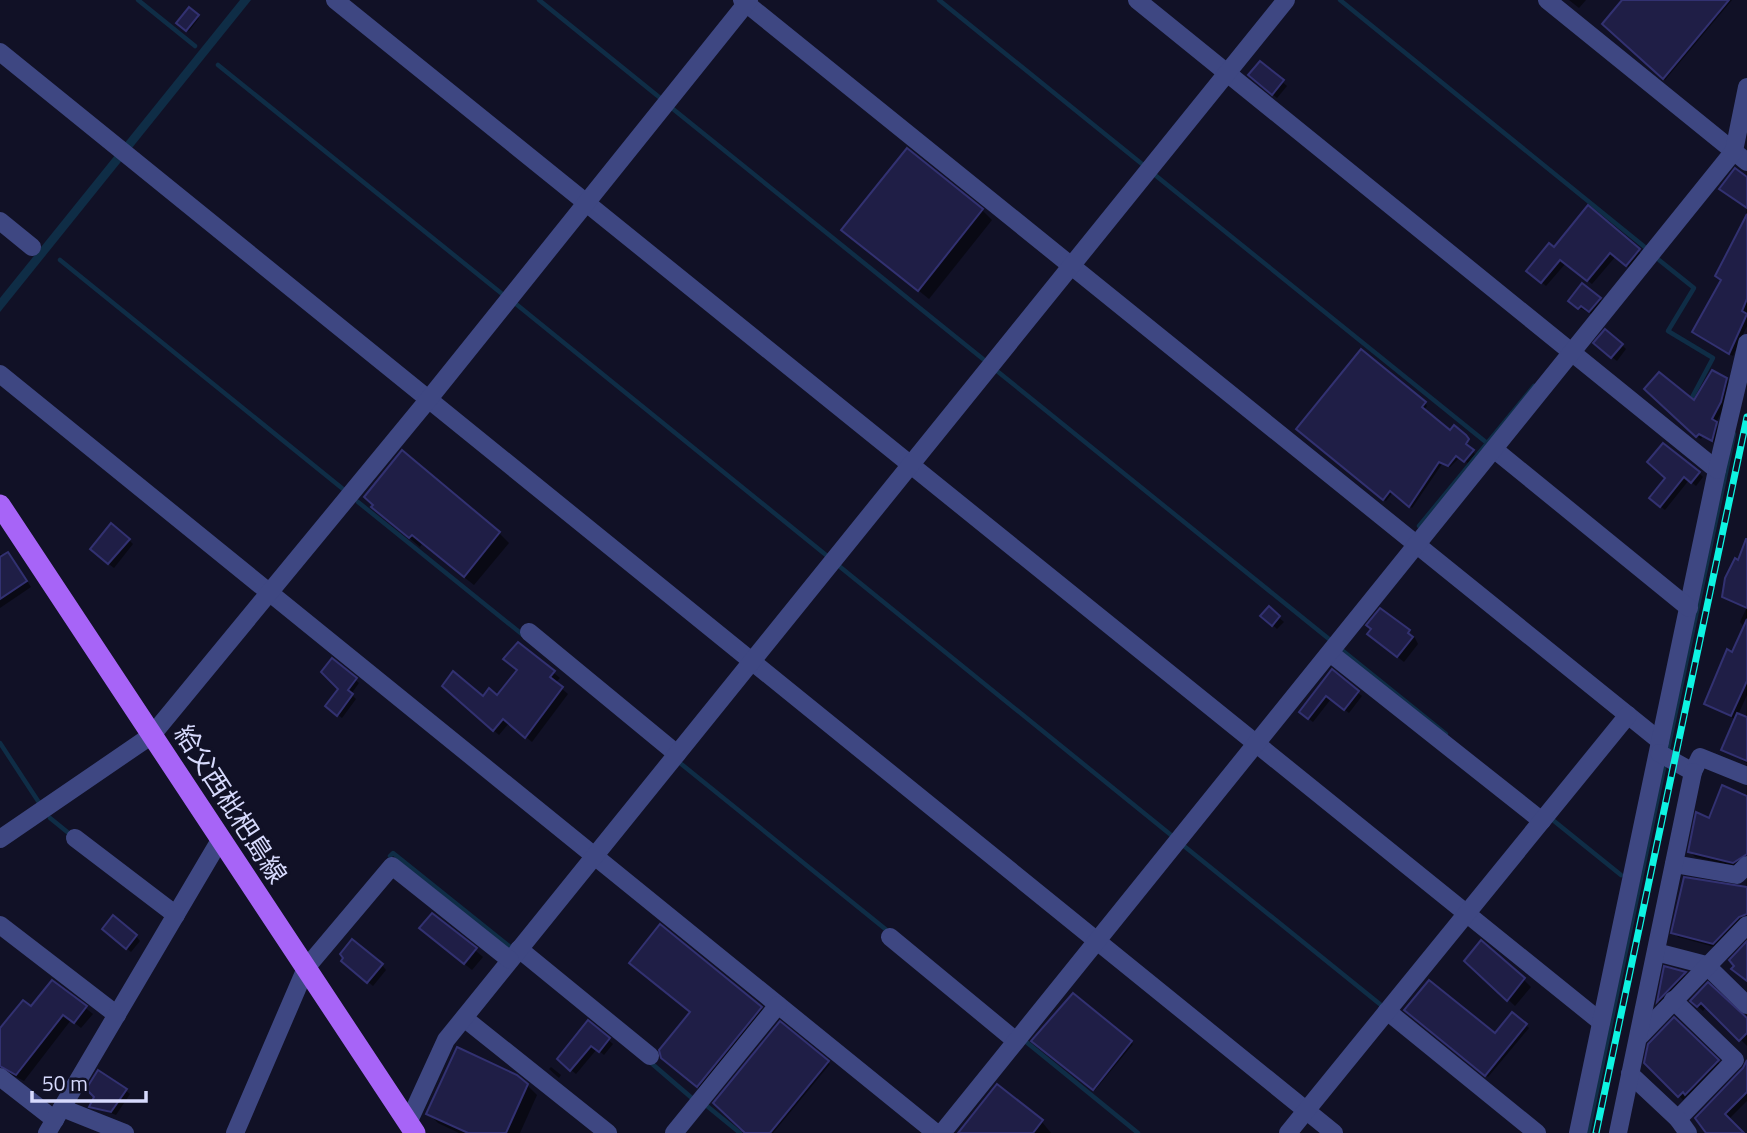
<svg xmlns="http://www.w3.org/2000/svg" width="1747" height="1133" font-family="'Titillium Web','Noto Sans JP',sans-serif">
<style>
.water{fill:#0f2d46}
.shadow{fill:#0007}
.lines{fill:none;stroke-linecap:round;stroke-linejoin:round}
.stream{stroke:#0f2d46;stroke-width:4.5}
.building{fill:#1f1e46;stroke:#323171;stroke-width:2}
.minor{stroke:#3e4782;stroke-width:18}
.major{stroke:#a764f7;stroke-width:21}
.rail-casing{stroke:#0ef3e2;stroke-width:7}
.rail{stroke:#111126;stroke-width:4.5;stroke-dasharray:13;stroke-linecap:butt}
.labels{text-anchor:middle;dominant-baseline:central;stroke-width:6;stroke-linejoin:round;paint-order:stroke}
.street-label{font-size:26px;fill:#d7dafd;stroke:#111126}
</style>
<rect width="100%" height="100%" fill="#111126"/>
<path class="water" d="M 240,0 L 251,0 L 0,312 L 0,298 Z"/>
<g class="shadow">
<path d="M 1569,0 L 1586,0 L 1579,8 Z"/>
<path d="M 1624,0 L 1732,0 L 1665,80 L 1652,68 Z"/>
<path d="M 190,10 L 199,18 L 189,31 L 179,23 Z"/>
<path d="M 1260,63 L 1287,86 L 1277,98 L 1255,80 Z"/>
<path d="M 1588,208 L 1643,255 L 1631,269 L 1616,256 L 1592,284 L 1566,263 L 1546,286 L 1533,275 Z"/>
<path d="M 982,210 L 992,220 L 929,299 L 844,230 Z"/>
<path d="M 1747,217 L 1747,326 L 1733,356 L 1698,336 Z"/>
<path d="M 1600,299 L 1604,304 L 1595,316 L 1574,305 Z"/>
<path d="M 1622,345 L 1626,349 L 1617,361 L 1600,348 Z"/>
<path d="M 1361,352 L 1425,403 L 1427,406 L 1424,410 L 1451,432 L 1468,439 L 1468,447 L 1475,454 L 1468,463 L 1460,457 L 1450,467 L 1442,464 L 1412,508 L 1393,492 L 1386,501 L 1301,432 Z"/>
<path d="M 1726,379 L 1730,383 L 1725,406 L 1715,424 L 1719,428 L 1716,443 L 1703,436 L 1701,439 L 1692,433 L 1694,402 Z"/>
<path d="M 1699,473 L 1703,477 L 1696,486 L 1689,480 L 1665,510 L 1655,502 L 1667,478 Z"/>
<path d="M 373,507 L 499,533 L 509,543 L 474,585 L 422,544 L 420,547 Z"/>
<path d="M 129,540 L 133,544 L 114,568 L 96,554 Z"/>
<path d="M 1747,541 L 1747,695 L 1738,715 L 1747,719 L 1747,763 L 1723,750 L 1736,720 L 1706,703 L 1745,628 L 1740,622 L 1746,609 L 1724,596 Z"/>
<path d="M 0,554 L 13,559 L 31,587 L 0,608 Z"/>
<path d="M 1269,609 L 1284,622 L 1277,629 L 1263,616 Z"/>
<path d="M 1381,610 L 1415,638 L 1418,644 L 1404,662 L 1376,640 Z"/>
<path d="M 518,644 L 560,678 L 555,683 L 568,694 L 532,742 L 509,723 L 499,735 L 449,691 L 483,698 L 497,697 L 519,671 Z"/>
<path d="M 332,661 L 359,683 L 351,694 L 356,699 L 342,718 L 330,709 L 341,689 Z"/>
<path d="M 1332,672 L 1362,696 L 1349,713 L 1331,699 L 1313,722 L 1305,716 Z"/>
<path d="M 1741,792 L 1747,795 L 1747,860 L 1739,867 L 1695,857 L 1690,852 L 1710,820 Z"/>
<path d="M 1747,890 L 1747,920 L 1718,948 L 1678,937 L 1673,932 Z"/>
<path d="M 433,915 L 483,957 L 472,970 L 429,935 Z"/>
<path d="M 660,926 L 763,1010 L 699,1088 L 665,1060 L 692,1012 Z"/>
<path d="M 109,933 L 136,936 L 140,941 L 131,952 Z"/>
<path d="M 1467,961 L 1524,980 L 1531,987 L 1515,1006 Z"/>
<path d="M 348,965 L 382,965 L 386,970 L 373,986 Z"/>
<path d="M 1666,968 L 1689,977 L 1662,1005 L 1659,1002 Z"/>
<path d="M 53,982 L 93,1014 L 81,1028 L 71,1020 L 24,1081 L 0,1069 L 0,1031 L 31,1008 Z"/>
<path d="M 1708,985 L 1747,1021 L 1747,1046 L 1707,1006 L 1703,1011 L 1692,1001 Z"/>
<path d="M 1073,995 L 1133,1044 L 1095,1090 L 1033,1041 Z"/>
<path d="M 1406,1010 L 1495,1035 L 1513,1014 L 1529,1028 L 1488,1077 Z"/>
<path d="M 1674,1019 L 1722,1066 L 1691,1098 L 1688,1095 L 1683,1100 L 1646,1062 Z"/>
<path d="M 589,1023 L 613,1044 L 604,1055 L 597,1049 L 576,1074 L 564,1064 Z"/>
<path d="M 780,1023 L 830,1064 L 773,1133 L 748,1133 Z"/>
<path d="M 1747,1063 L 1747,1101 L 1728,1120 L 1741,1133 L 1708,1133 L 1697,1118 Z"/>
<path d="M 551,1067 L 561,1075 L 559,1078 L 549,1069 Z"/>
<path d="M 527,1085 L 537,1095 L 520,1133 L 459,1133 L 438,1123 L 428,1113 Z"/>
<path d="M 998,1086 L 1042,1122 L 1051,1133 L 960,1133 Z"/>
<path d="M 125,1090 L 130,1094 L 116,1115 L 92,1106 Z"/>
</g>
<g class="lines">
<g class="stream">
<path d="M 138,0 L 195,46"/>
<path d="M 539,0 L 659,97"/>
<path d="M 939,0 L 1142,164"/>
<path d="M 1340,0 L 1646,248"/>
<path d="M 218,65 L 501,293"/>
<path d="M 673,109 L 983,359"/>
<path d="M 1155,175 L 1487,443"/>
<path d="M 60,260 L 343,489"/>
<path d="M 1659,260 L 1694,288 L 1668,331 L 1713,358 L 1689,403"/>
<path d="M 516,304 L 826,555"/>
<path d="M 997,371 L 1329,639"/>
<path d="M 358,502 L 523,635"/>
<path d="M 1419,526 L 1534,386"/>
<path d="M 839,566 L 1171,835"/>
<path d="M 1343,651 L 1446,734"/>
<path d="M 0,743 L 40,804"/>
<path d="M 1668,749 L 1734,434"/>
<path d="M 680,763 L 889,932"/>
<path d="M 50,818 L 71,835"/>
<path d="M 1554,821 L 1621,875"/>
<path d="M 1184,846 L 1381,1005"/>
<path d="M 390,856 L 393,853 L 509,946"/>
<path d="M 1025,1041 L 1138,1133"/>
<path d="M 650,1062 L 693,1099"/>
<path d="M 707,1106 L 740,1133"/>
<path d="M 1588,1133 L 1665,763"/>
</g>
</g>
<g class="building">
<path d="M 1622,0 L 1729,0 L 1663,79 L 1602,24 Z"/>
<path d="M 189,7 L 199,15 L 186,31 L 176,23 Z"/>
<path d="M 1260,61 L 1284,80 L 1272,95 L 1248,75 Z"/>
<path d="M 907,148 L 983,209 L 918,291 L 841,230 Z"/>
<path d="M 1735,168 L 1747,177 L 1747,208 L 1719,189 Z"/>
<path d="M 1588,205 L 1640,249 L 1626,266 L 1610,253 L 1587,281 L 1560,260 L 1541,283 L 1526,271 L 1549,243 L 1554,247 Z"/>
<path d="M 1747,214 L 1747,299 L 1742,311 L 1747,314 L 1729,354 L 1692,332 L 1721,280 L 1715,276 Z"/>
<path d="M 1582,283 L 1601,298 L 1589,312 L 1581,306 L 1578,309 L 1568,301 Z"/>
<path d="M 1605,329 L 1623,344 L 1611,358 L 1593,343 Z"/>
<path d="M 1361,349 L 1426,402 L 1422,407 L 1450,430 L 1454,425 L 1466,435 L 1469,439 L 1466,444 L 1474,450 L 1464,462 L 1456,456 L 1448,466 L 1439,462 L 1409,507 L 1390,491 L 1383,500 L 1296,429 Z"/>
<path d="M 1712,370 L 1727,378 L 1721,402 L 1712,419 L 1717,422 L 1712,441 L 1699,434 L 1696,437 L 1644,389 L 1659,372 L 1694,400 Z"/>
<path d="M 1663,443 L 1700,472 L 1691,483 L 1684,477 L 1660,507 L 1649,498 L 1665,478 L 1647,462 Z"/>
<path d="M 402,450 L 500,532 L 464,577 L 412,535 L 409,538 L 371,507 L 373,505 L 364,497 Z"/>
<path d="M 111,523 L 130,539 L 108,564 L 90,549 Z"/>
<path d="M 1746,539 L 1747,539 L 1747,608 L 1722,597 L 1725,578 L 1735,558 L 1738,560 Z"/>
<path d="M 8,552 L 27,581 L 0,599 L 0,557 Z"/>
<path d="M 1269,606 L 1280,616 L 1272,626 L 1260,616 Z"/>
<path d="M 1380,608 L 1410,630 L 1408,633 L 1413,637 L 1397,657 L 1367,634 L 1371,629 L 1366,625 Z"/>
<path d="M 1747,619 L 1747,681 L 1731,716 L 1704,704 L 1727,649 L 1732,652 Z"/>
<path d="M 518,642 L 555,671 L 550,677 L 563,687 L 525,738 L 503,719 L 493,731 L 442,686 L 453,671 L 483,696 L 489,688 L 497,695 L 517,670 L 503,659 Z"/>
<path d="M 332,658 L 357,678 L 348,690 L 353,694 L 337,716 L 325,706 L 338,689 L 321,672 Z"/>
<path d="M 1332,669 L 1359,691 L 1344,710 L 1326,696 L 1308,719 L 1299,712 Z"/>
<path d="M 1737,713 L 1747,717 L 1747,761 L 1721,750 Z"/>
<path d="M 1722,785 L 1747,796 L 1747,854 L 1733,863 L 1688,852 L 1696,812 L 1709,818 Z"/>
<path d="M 1684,877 L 1747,887 L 1747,914 L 1739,917 L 1713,944 L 1671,933 Z"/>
<path d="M 432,913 L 477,948 L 464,964 L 419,928 Z"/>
<path d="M 113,915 L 137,935 L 126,949 L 102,929 Z"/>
<path d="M 660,924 L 762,1007 L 697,1087 L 661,1058 L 659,1050 L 690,1012 L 629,963 Z"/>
<path d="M 352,939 L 383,964 L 367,983 L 341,961 L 343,958 L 340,954 Z"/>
<path d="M 1481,940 L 1525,978 L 1507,1001 L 1464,961 Z"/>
<path d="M 1747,941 L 1747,981 L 1731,969 L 1734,966 L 1729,960 Z"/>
<path d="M 1664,966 L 1686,972 L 1657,1002 Z"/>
<path d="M 52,980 L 87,1006 L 74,1023 L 63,1015 L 16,1075 L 0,1066 L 0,1028 L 23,1000 L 31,1006 Z"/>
<path d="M 1429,980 L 1495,1033 L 1512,1012 L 1527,1024 L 1485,1076 L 1404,1010 Z"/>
<path d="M 1708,982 L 1747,1018 L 1747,1033 L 1739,1041 L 1701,1003 L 1697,1007 L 1690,1001 Z"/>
<path d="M 1073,993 L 1132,1041 L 1093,1090 L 1031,1041 Z"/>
<path d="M 1674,1017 L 1719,1060 L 1685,1095 L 1683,1092 L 1678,1097 L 1644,1063 L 1648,1044 Z"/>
<path d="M 588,1020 L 610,1038 L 599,1052 L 591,1046 L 570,1071 L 557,1059 Z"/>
<path d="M 780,1021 L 829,1061 L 770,1133 L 745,1133 L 713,1103 Z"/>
<path d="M 457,1047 L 517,1075 L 528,1084 L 506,1133 L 468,1133 L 426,1114 Z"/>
<path d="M 1747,1060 L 1747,1092 L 1725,1114 L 1744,1133 L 1706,1133 L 1695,1118 L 1743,1068 Z"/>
<path d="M 98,1070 L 127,1089 L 111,1112 L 89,1107 L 94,1097 L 86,1089 Z"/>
<path d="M 997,1084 L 1043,1120 L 1033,1133 L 958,1133 Z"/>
</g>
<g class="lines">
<g class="minor">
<path d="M 335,0 L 1601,1022"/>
<path d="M 742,0 L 1660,741"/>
<path d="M 1137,0 L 1717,470 L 1578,1133"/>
<path d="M 1547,0 L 1747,162"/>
<path d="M 0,52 L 1334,1133"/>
<path d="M 0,221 L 32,247"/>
<path d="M 0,374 L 936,1133"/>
<path d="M 1495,450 L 1689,608"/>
<path d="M 1717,470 L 1747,343"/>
<path d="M 529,632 L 677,754"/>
<path d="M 1330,653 L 1542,821"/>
<path d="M 1659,753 L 1693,772 L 1700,757 L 1747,776"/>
<path d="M 75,838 L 176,915"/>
<path d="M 0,839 L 152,735 L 428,400 L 749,0"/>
<path d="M 1674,864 L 1737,875 L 1747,865"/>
<path d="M 0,925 L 117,1015"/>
<path d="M 890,937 L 1016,1041"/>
<path d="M 519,949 L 650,1056"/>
<path d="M 1656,952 L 1706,965 L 1747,1005"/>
<path d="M 1673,1000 L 1735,1060 L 1678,1119"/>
<path d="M 1387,1011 L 1537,1133"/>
<path d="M 464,1018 L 608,1133"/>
<path d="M 1640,1036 L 1747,925"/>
<path d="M 1630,1074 L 1678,1119 L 1688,1133"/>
<path d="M 0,1077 L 55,1120"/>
<path d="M 62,1108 L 125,1133"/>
<path d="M 408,1123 L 446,1040 L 1286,0"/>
<path d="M 47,1133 L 220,840"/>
<path d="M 235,1133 L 306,968 L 392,866 L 510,960"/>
<path d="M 674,1133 L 778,1005"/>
<path d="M 942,1133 L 1734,151 L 1747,87"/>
<path d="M 1288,1133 L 1628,715"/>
<path d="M 1618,1133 L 1693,772"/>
</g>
<path class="major" d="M 0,505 L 415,1133"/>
<defs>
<path id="rail" d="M 1596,1133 L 1747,417"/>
</defs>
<use href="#rail" class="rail-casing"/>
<use href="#rail" class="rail"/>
</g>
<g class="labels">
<g class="street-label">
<text transform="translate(231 804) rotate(57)">給父西枇杷島線</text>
</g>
</g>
<path d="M32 1091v10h114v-10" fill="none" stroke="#d7dafd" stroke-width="3.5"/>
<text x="42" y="1091" font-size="21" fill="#d7dafd" stroke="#111126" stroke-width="5" paint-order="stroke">50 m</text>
</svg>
